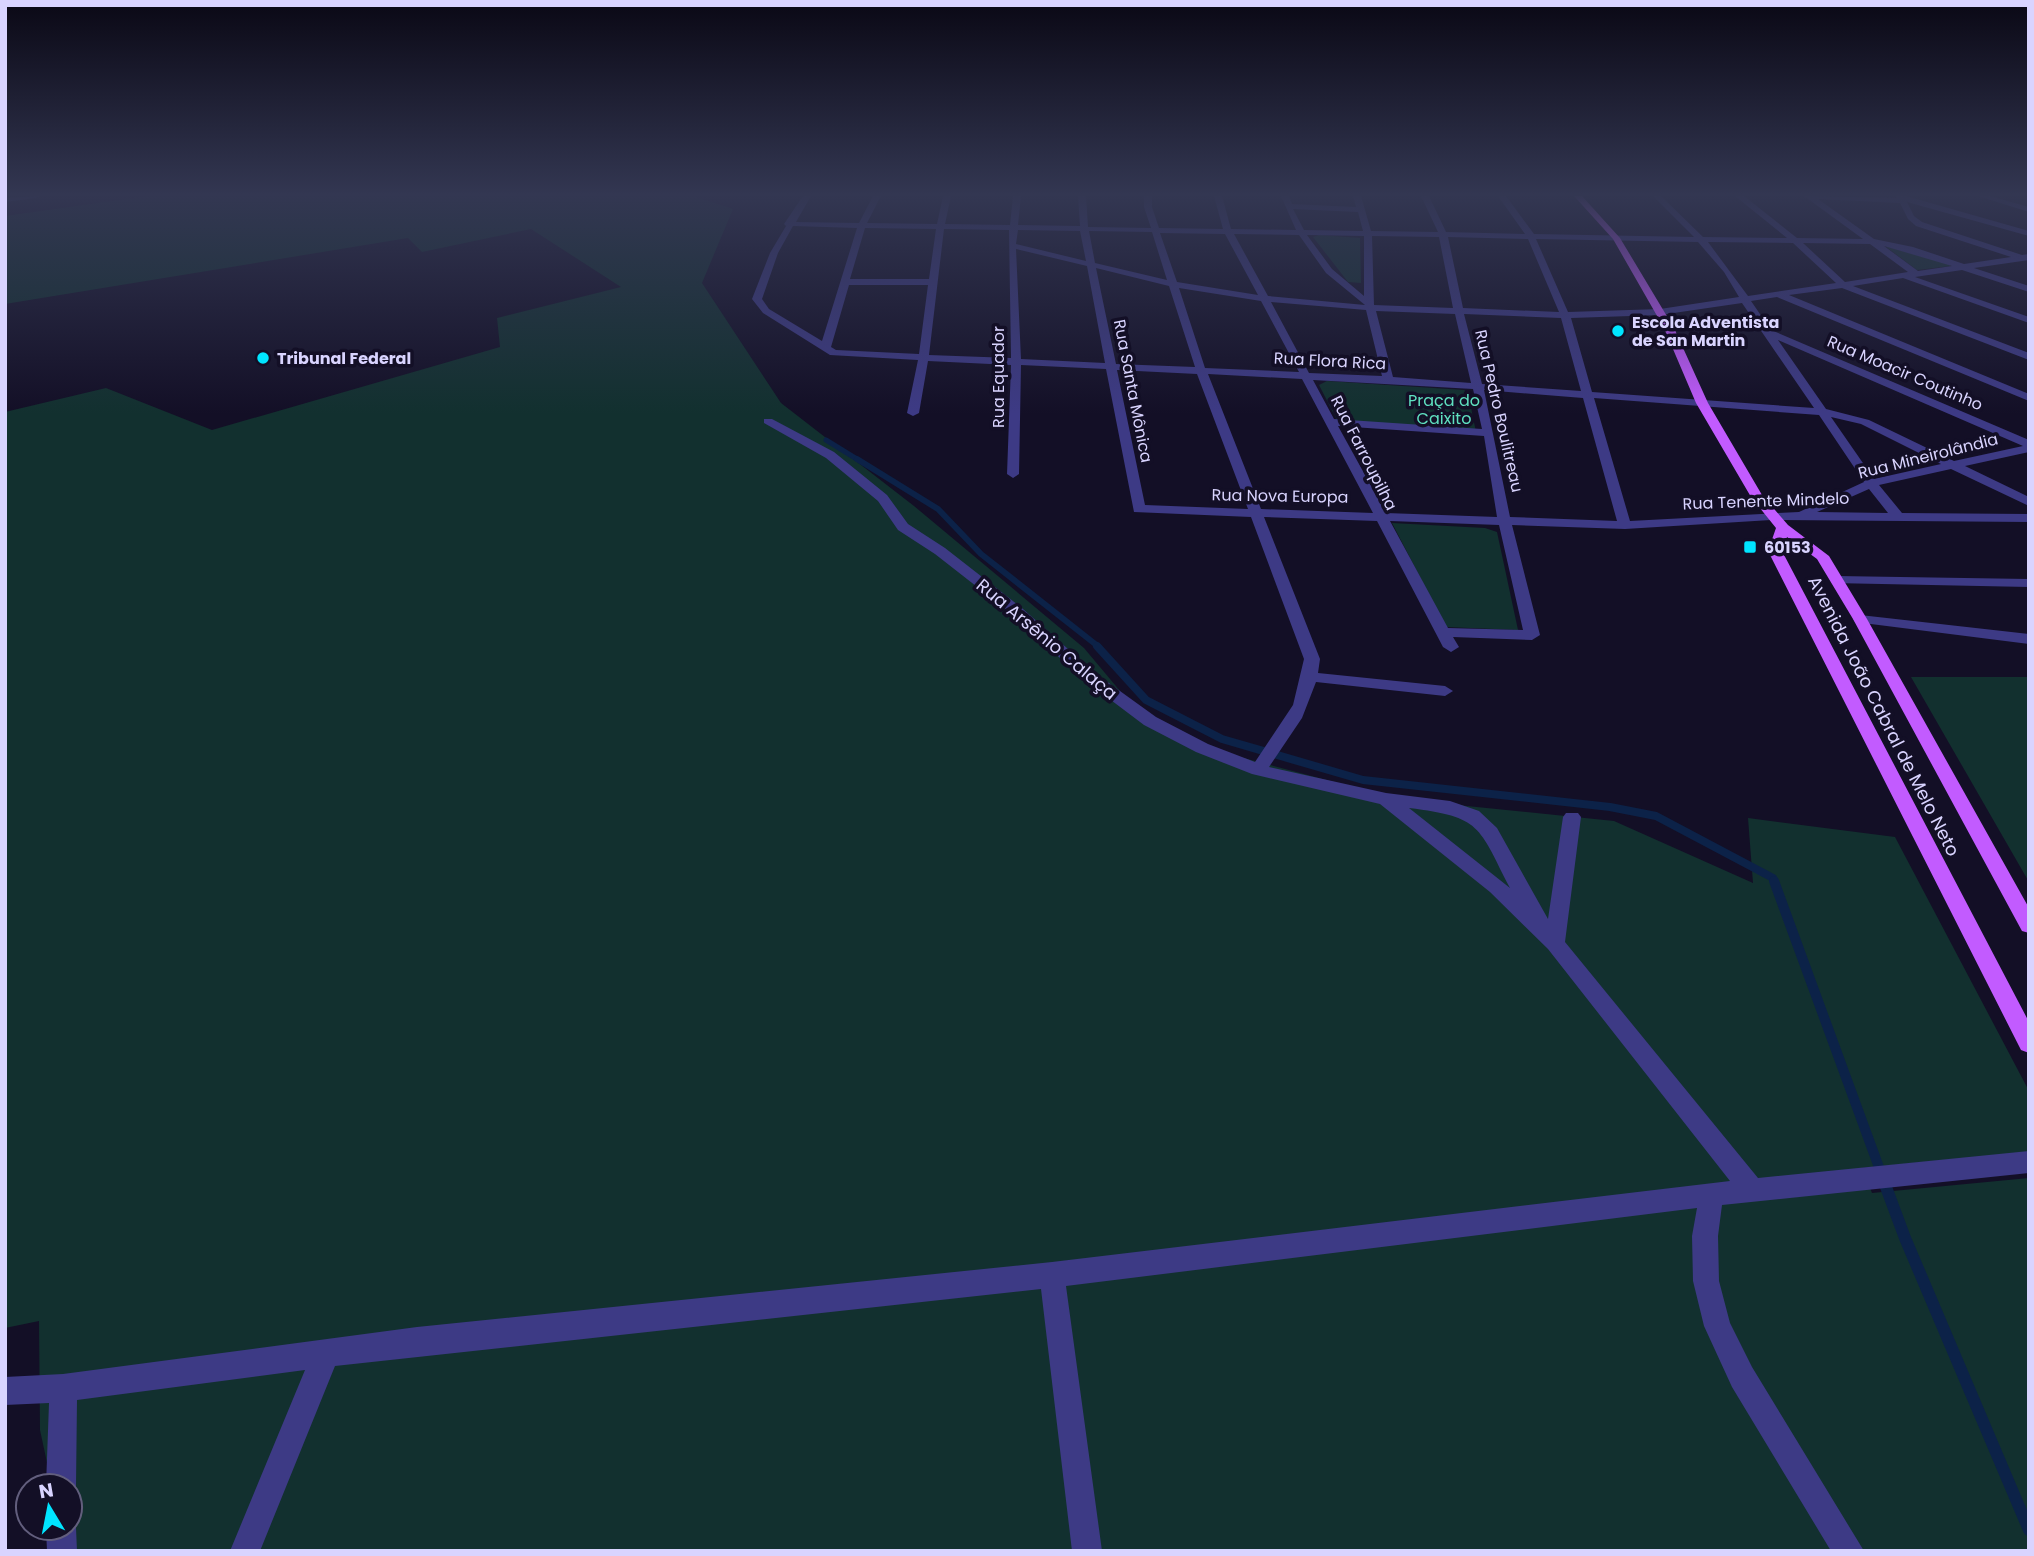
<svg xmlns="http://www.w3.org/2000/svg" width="2034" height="1556" font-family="Poppins,sans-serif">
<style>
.green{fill:#12302f}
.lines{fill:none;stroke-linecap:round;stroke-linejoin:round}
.stream-far4{stroke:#0c2248;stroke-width:5}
.stream-far3{stroke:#0c2248;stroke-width:6}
.stream-far2{stroke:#0c2248;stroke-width:8}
.stream-far1{stroke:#0c2248;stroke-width:10}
.stream{stroke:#0c2248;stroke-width:12}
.minor{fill:#3d3a85;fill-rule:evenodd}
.major{fill:#c25bff;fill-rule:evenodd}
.poi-dot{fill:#00e5ff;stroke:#130f26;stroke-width:2.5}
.labels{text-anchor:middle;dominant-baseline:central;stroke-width:7;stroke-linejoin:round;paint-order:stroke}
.far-poi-label{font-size:16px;font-weight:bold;fill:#d9d4ff;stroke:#130f26;text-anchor:start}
.far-street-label{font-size:16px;fill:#d9d4ff;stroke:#130f26}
.far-park-label{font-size:16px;fill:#5fe0c0;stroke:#130f26}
.street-label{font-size:18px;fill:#d9d4ff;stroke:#130f26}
</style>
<rect width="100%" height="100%" fill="#130f26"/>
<g class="green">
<path d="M 148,196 L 693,196 L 733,209 L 702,283 L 781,403 L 914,506 L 1084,648 L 1136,710 L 1225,753 L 1398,799 L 1614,821 L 1753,883 L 1748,818 L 1895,837 L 2029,1091 L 2029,1152 L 1862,1168 L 1872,1193 L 2029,1178 L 2029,1551 L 66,1551 L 70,1486 L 52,1486 L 40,1430 L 39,1321 L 5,1328 L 5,412 L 106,388 L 212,430 L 500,347 L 497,318 L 621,287 L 531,229 L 422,252 L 408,238 L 5,304 L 5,216 Z"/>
<path d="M 1319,235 L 1360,238 L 1361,283 L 1348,282 L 1313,237 Z"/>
<path d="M 1885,246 L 1948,264 L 1951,266 L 1917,270 Z"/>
<path d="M 1327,381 L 1464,390 L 1468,393 L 1476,432 L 1338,422 L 1319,385 Z"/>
<path d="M 1392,523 L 1485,528 L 1497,532 L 1518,630 L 1446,627 Z"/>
<path d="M 1911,677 L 2029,677 L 2029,882 Z"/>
</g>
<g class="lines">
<path class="stream-far4" d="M 826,440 L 860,461"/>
<path class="stream-far3" d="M 857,459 L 938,509 L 981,554 L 1099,647"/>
<path class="stream-far2" d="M 1097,646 L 1146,700 L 1222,739 L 1363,780 L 1610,807 L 1656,816 L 1773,878 L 1775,883"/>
<path class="stream-far1" d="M 1774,881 L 1884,1181"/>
<path class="stream" d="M 1883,1179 L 1905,1238 L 2029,1530"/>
<g class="minor">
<path d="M 40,196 L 36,198 L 5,202 L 5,198 Z"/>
<path d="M 803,196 L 811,196 L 796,222 L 859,223 L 873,196 L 881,196 L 867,223 L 937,224 L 943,196 L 951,196 L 945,224 L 1010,225 L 1013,196 L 1021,196 L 1018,225 L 1080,226 L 1078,196 L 1086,196 L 1088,227 L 1151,228 L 1144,207 L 1144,196 L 1152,196 L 1152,207 L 1159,228 L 1223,229 L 1214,196 L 1222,196 L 1231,229 L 1296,230 L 1281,196 L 1289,196 L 1292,204 L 1356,207 L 1353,196 L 1361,196 L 1371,231 L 1438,232 L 1421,196 L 1429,196 L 1446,232 L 1525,234 L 1498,196 L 1506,196 L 1534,234 L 1694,237 L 1653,196 L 1661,196 L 1703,237 L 1787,238 L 1735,196 L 1744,196 L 1797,238 L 1863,239 L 1804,196 L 1897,198 L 1896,196 L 1906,196 L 2029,231 L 2029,236 L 1907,202 L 1914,216 L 1922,222 L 2022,255 L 2029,254 L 2029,260 L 1974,268 L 2029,286 L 2029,292 L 1962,270 L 1915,277 L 2029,317 L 2029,323 L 1903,278 L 1853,286 L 2029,353 L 2029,360 L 1842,288 L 1789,295 L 2029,394 L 2029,401 L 1777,297 L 1751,301 L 1771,330 L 2029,440 L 2029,452 L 1965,466 L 2029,497 L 2029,506 L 1951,469 L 1879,485 L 1902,513 L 2029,514 L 2029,522 L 1771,520 L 1625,529 L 1512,525 L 1540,635 L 1532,640 L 1453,637 L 1459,647 L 1451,652 L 1443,647 L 1377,521 L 1264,517 L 1320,659 L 1318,673 L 1445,686 L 1453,691 L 1445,696 L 1316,682 L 1302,718 L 1269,767 L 1386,793 L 1450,801 L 1479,811 L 1497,828 L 1548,919 L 1563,817 L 1566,813 L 1578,813 L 1581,817 L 1565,942 L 1758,1178 L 2029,1151 L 2029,1173 L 1722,1205 L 1718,1236 L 1719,1281 L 1730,1323 L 1752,1367 L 1864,1551 L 1831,1551 L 1732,1387 L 1704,1326 L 1693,1281 L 1692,1236 L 1697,1208 L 1066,1286 L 1102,1551 L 1072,1551 L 1041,1289 L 335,1366 L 260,1551 L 230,1551 L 305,1370 L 77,1400 L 76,1486 L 70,1497 L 70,1486 L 46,1486 L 49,1403 L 5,1405 L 5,1377 L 63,1374 L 417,1327 L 1052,1262 L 1730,1181 L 1548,949 L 1490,892 L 1380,804 L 1252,774 L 1196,752 L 1144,725 L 1083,679 L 1013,615 L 935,554 L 898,530 L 878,501 L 826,458 L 764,423 L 764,419 L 772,419 L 834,452 L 887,495 L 908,524 L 945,548 L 1023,609 L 1095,673 L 1156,717 L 1208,744 L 1255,762 L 1293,705 L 1304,659 L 1251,517 L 1134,512 L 1106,369 L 1021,365 L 1019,474 L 1013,478 L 1007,474 L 1011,365 L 928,361 L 919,413 L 913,416 L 907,413 L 918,360 L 830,355 L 763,313 L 752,299 L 770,253 L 786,226 L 784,224 ZM 1818,199 L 1900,203 L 1908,219 L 1916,226 L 2011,257 L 1964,264 L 1913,247 L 1874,239 ZM 1293,209 L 1358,212 L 1363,231 L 1304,230 ZM 793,226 L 857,228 L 822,341 L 769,309 L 762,299 L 778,253 ZM 865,228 L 936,229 L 929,279 L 850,279 ZM 944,229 L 1009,230 L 1011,358 L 929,355 ZM 1018,230 L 1080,231 L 1086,261 L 1016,244 ZM 1089,231 L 1152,232 L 1167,280 L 1095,263 ZM 1160,233 L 1225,234 L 1258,295 L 1177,282 ZM 1234,234 L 1299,235 L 1326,273 L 1365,305 L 1268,296 ZM 1307,235 L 1364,236 L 1364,296 L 1332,269 ZM 1372,236 L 1439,237 L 1453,308 L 1374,305 ZM 1448,237 L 1528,239 L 1559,312 L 1463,308 ZM 1536,239 L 1698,242 L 1724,272 L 1739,297 L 1660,309 L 1568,312 ZM 1708,242 L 1793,243 L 1836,283 L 1748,296 ZM 1803,243 L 1870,244 L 1908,272 L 1845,282 ZM 1884,246 L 1952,266 L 1918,271 ZM 1016,249 L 1087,266 L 1105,363 L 1021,359 ZM 1096,268 L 1169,286 L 1195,367 L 1116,364 ZM 849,285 L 928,285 L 919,354 L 836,350 L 831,347 ZM 1179,288 L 1261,301 L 1299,372 L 1205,368 ZM 1271,302 L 1366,310 L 1382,376 L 1309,373 ZM 1742,303 L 1814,408 L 1592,392 L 1571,318 L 1660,315 ZM 1376,311 L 1455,314 L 1471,383 L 1393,377 ZM 1464,314 L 1561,318 L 1581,391 L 1482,384 ZM 1778,340 L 2023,446 L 1954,461 L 1869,420 L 1826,409 ZM 1117,370 L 1197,374 L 1248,509 L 1145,505 ZM 1208,374 L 1302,379 L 1373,513 L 1261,509 ZM 1313,380 L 1473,389 L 1482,429 L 1334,419 ZM 1484,390 L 1583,398 L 1617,521 L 1510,517 ZM 1594,398 L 1819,415 L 1864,482 L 1799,512 L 1630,521 ZM 1831,417 L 1861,424 L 1941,464 L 1874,479 ZM 1338,426 L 1484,436 L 1497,517 L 1386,513 ZM 1869,489 L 1888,513 L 1817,512 ZM 1390,521 L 1499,525 L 1523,630 L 1448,628 ZM 1409,808 C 1482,817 1478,826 1510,888 Z"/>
<path d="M 1978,196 L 1990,196 L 2029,207 L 2029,212 Z"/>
<path d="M 1837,576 L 2029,579 L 2029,587 L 1832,583 L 1830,580 Z"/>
<path d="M 1860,615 L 2029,634 L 2029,644 L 1855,622 L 1853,619 Z"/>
<path d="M 70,1517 L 76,1528 L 77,1551 L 47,1551 L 46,1528 L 70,1528 Z"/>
</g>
<path class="major" d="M 1574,196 L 1582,196 L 1620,238 L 1674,328 L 1708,403 L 1762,495 L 1788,525 L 1829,556 L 1867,619 L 2029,908 L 2029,933 L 2022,931 L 1853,619 L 1817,559 L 1787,537 L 1782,551 L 2029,1022 L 2029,1053 L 2021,1050 L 1768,551 L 1776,528 L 1751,497 L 1696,403 L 1664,328 L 1613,239 Z"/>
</g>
<linearGradient id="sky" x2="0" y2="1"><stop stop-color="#0a0815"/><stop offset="0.47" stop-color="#333752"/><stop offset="1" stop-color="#333752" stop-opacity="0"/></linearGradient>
<rect width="2034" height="414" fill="url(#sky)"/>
<g class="poi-dot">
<circle cx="1618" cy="331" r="7"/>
<circle cx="263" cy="358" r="7"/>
<rect x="1743" y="540" width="14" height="14" rx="3.5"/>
</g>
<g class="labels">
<g class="far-poi-label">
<text x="1632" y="322">Escola Adventista<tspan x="1632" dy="18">de San Martin</tspan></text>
<text x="277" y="358">Tribunal Federal</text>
<text x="1764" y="547">60153</text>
</g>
<g class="far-street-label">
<text transform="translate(1330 361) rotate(3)">Rua Flora Rica</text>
<text transform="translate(1905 373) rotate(23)">Rua Moacir Coutinho</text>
<text transform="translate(998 377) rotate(-90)">Rua Equador</text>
<text transform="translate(1133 391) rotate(79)">Rua Santa Mônica</text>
<text transform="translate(1499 411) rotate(77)">Rua Pedro Boulitreau</text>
<text transform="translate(1364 453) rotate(63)">Rua Farroupilha</text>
<text transform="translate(1928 456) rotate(-14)">Rua Mineirolândia</text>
<text transform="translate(1280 496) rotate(1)">Rua Nova Europa</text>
<text transform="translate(1766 501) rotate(-2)">Rua Tenente Mindelo</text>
</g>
<g class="far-park-label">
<text x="1444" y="400">Praça do<tspan x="1444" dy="18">Caixito</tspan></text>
</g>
<g class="street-label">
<text transform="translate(1047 639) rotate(40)">Rua Arsênio Calaça</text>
<text transform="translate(1884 716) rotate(63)">Avenida João Cabral de Melo Neto</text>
</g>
</g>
<rect width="2034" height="1556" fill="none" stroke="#d9d4ff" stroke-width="14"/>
<g transform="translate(49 1507) rotate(350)"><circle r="33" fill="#130f26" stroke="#625e7d" stroke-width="2"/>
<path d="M0-5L12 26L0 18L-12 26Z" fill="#00e5ff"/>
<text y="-10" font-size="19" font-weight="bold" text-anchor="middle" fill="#d9d4ff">N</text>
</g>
</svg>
